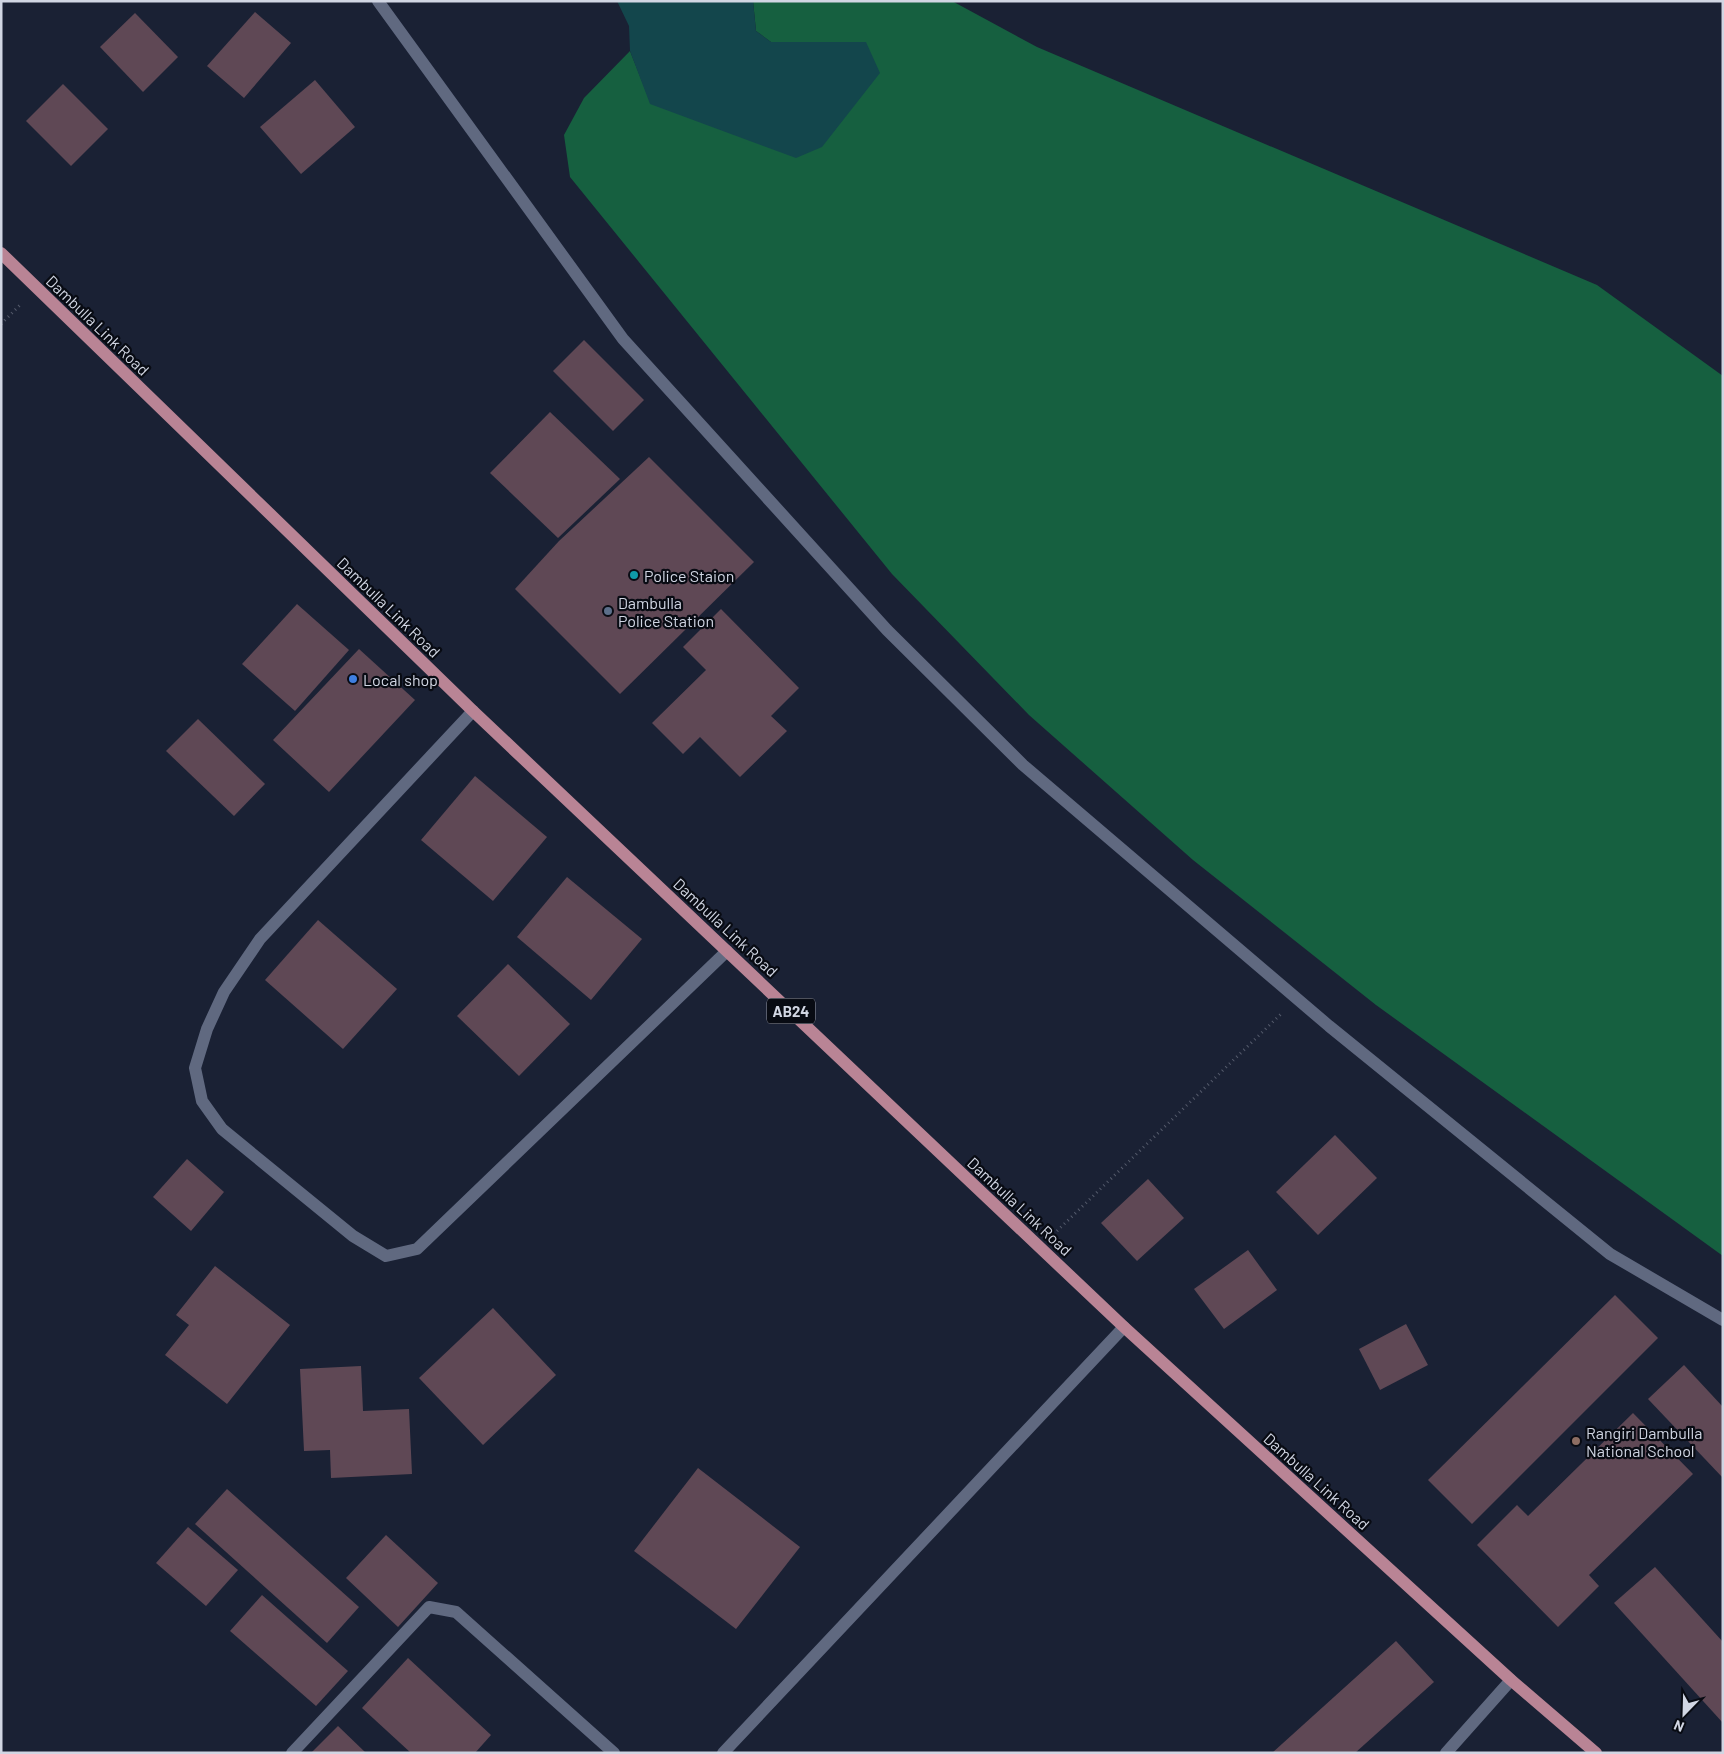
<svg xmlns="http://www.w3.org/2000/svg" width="1724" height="1754" font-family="Barlow,sans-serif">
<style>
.forest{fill:#166040}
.water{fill:#13464c}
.building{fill:#5f4855}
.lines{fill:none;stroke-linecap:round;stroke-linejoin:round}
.path{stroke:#555b6c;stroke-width:3;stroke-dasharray:1 4;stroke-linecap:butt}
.minor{stroke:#606980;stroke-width:12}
.major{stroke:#b98495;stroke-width:12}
.culture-dot{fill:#0f9aa8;stroke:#080b13;stroke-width:2}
.service-dot{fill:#5c6f8a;stroke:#080b13;stroke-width:2}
.shop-dot{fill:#3f7fe0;stroke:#080b13;stroke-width:2}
.education-dot{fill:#8d6e63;stroke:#080b13;stroke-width:2}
.labels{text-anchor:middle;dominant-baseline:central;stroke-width:4.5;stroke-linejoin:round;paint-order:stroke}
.shield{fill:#080b13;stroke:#9599a5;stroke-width:1}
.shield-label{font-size:15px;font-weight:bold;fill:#d1d6e3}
.street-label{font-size:16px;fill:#d1d6e3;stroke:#080b13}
.poi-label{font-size:16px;fill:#d1d6e3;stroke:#080b13;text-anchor:start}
</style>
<rect width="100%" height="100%" fill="#1a2134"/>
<path class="forest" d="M 753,1 L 952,1 L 1037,47 L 1597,285 L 1723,376 L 1723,1256 L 1376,1005 L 1193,860 L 1029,715 L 892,574 L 570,177 L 564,135 L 584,98 L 630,51 L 651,104 L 866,42 L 771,42 L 756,31 Z"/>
<path class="water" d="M 617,1 L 753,1 L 756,31 L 771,42 L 866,42 L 880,73 L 822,147 L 796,158 L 650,104 L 630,51 L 629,26 Z"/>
<g class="building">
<path d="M 255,12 L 291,43 L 244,98 L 207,66 Z"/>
<path d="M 135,13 L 178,57 L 143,92 L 100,47 Z"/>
<path d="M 315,80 L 355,127 L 301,174 L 260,127 Z"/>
<path d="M 63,84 L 108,129 L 71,166 L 26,121 Z"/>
<path d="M 584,340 L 644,400 L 613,431 L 553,371 Z"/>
<path d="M 550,412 L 620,479 L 558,538 L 490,473 Z"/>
<path d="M 649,457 L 754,562 L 620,694 L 515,589 L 559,541 Z"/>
<path d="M 297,604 L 349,650 L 295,711 L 242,664 Z"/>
<path d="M 721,609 L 799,688 L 771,716 L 787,731 L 740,777 L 700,737 L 683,754 L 652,723 L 706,670 L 683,647 Z"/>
<path d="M 359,649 L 415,700 L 329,792 L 273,740 Z"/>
<path d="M 198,719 L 265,784 L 234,816 L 166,751 Z"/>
<path d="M 475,776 L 547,837 L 493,901 L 421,840 Z"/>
<path d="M 567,877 L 642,939 L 591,1000 L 517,937 Z"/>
<path d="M 318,920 L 397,989 L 343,1049 L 265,980 Z"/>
<path d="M 508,964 L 570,1024 L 519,1076 L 457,1016 Z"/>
<path d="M 1335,1135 L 1377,1178 L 1318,1235 L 1276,1192 Z"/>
<path d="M 187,1159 L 224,1192 L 191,1231 L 153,1197 Z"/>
<path d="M 1148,1179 L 1184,1218 L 1137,1261 L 1101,1223 Z"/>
<path d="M 1248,1250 L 1277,1290 L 1224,1329 L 1194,1289 Z"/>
<path d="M 215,1266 L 290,1325 L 227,1404 L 165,1355 L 189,1325 L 176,1315 Z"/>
<path d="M 1615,1295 L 1658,1338 L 1472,1524 L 1428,1480 Z"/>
<path d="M 493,1308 L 556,1375 L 483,1445 L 419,1378 Z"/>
<path d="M 1406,1324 L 1428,1365 L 1380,1390 L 1359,1349 Z"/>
<path d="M 1684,1365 L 1723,1407 L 1723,1478 L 1648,1399 Z"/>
<path d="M 361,1366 L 363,1411 L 409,1409 L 412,1474 L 331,1478 L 330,1450 L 304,1451 L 300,1369 Z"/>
<path d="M 1633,1413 L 1693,1474 L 1589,1575 L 1599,1586 L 1558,1627 L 1477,1545 L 1517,1505 L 1528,1516 Z"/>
<path d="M 698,1468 L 800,1547 L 736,1629 L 634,1551 Z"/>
<path d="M 227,1489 L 359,1607 L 327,1643 L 195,1524 Z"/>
<path d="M 188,1527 L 238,1570 L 206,1606 L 156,1563 Z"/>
<path d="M 386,1535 L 438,1583 L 398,1627 L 346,1578 Z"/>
<path d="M 1655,1567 L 1723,1642 L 1723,1723 L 1614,1603 Z"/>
<path d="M 262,1595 L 348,1671 L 316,1706 L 230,1631 Z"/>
<path d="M 1396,1641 L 1434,1682 L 1355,1753 L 1272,1753 Z"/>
<path d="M 408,1658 L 491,1735 L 475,1753 L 411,1753 L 362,1708 Z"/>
<path d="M 338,1726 L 366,1753 L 311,1753 Z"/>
</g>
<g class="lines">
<g class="path">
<path d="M 1,324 L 20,305"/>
<path d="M 1057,1231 L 1281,1014"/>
</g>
<g class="minor">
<path d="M 378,1 L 623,339 L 887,630 L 1023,765 L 1329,1026 L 1610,1254 L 1723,1320"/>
<path d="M 473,711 L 260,939 L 224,992 L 207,1029 L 195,1068 L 202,1101 L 222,1129 L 353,1236 L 386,1256 L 417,1249 L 727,951"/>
<path d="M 292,1753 L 429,1607 L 456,1612 L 614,1753"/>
<path d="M 723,1753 L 1124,1327"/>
<path d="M 1446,1753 L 1511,1680"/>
</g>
<path class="major" d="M 1,253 L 473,711 L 1124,1327 L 1511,1680 L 1596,1753"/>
</g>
<circle class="culture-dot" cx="634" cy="575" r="5"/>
<circle class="service-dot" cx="608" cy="611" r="5"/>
<circle class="shop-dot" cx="353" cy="679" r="5"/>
<circle class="education-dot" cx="1576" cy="1441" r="5"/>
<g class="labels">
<rect class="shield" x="767" y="998.5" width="48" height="25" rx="4"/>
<g class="shield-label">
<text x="791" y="1011">AB24</text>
</g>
<g class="street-label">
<text transform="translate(98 325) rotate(44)">Dambulla Link Road</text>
<text transform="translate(389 607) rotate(44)">Dambulla Link Road</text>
<text transform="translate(726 927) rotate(43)">Dambulla Link Road</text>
<text transform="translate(1020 1206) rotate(43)">Dambulla Link Road</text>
<text transform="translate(1317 1481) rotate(42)">Dambulla Link Road</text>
</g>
<g class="poi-label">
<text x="644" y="575">Police Staion</text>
<text x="618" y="602">Dambulla<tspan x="618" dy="18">Police Station</tspan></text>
<text x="363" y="679">Local shop</text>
<text x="1586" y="1432">Rangiri Dambulla<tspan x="1586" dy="18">National School</tspan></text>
</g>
</g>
<rect width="1724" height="1754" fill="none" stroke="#d1d6e3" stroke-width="5"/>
<g transform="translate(1684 1714) rotate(203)" stroke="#080b13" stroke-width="4" paint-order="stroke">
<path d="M0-4L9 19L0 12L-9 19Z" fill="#d1d6e3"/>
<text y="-8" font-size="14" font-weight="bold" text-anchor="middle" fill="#d1d6e3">N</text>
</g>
</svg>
